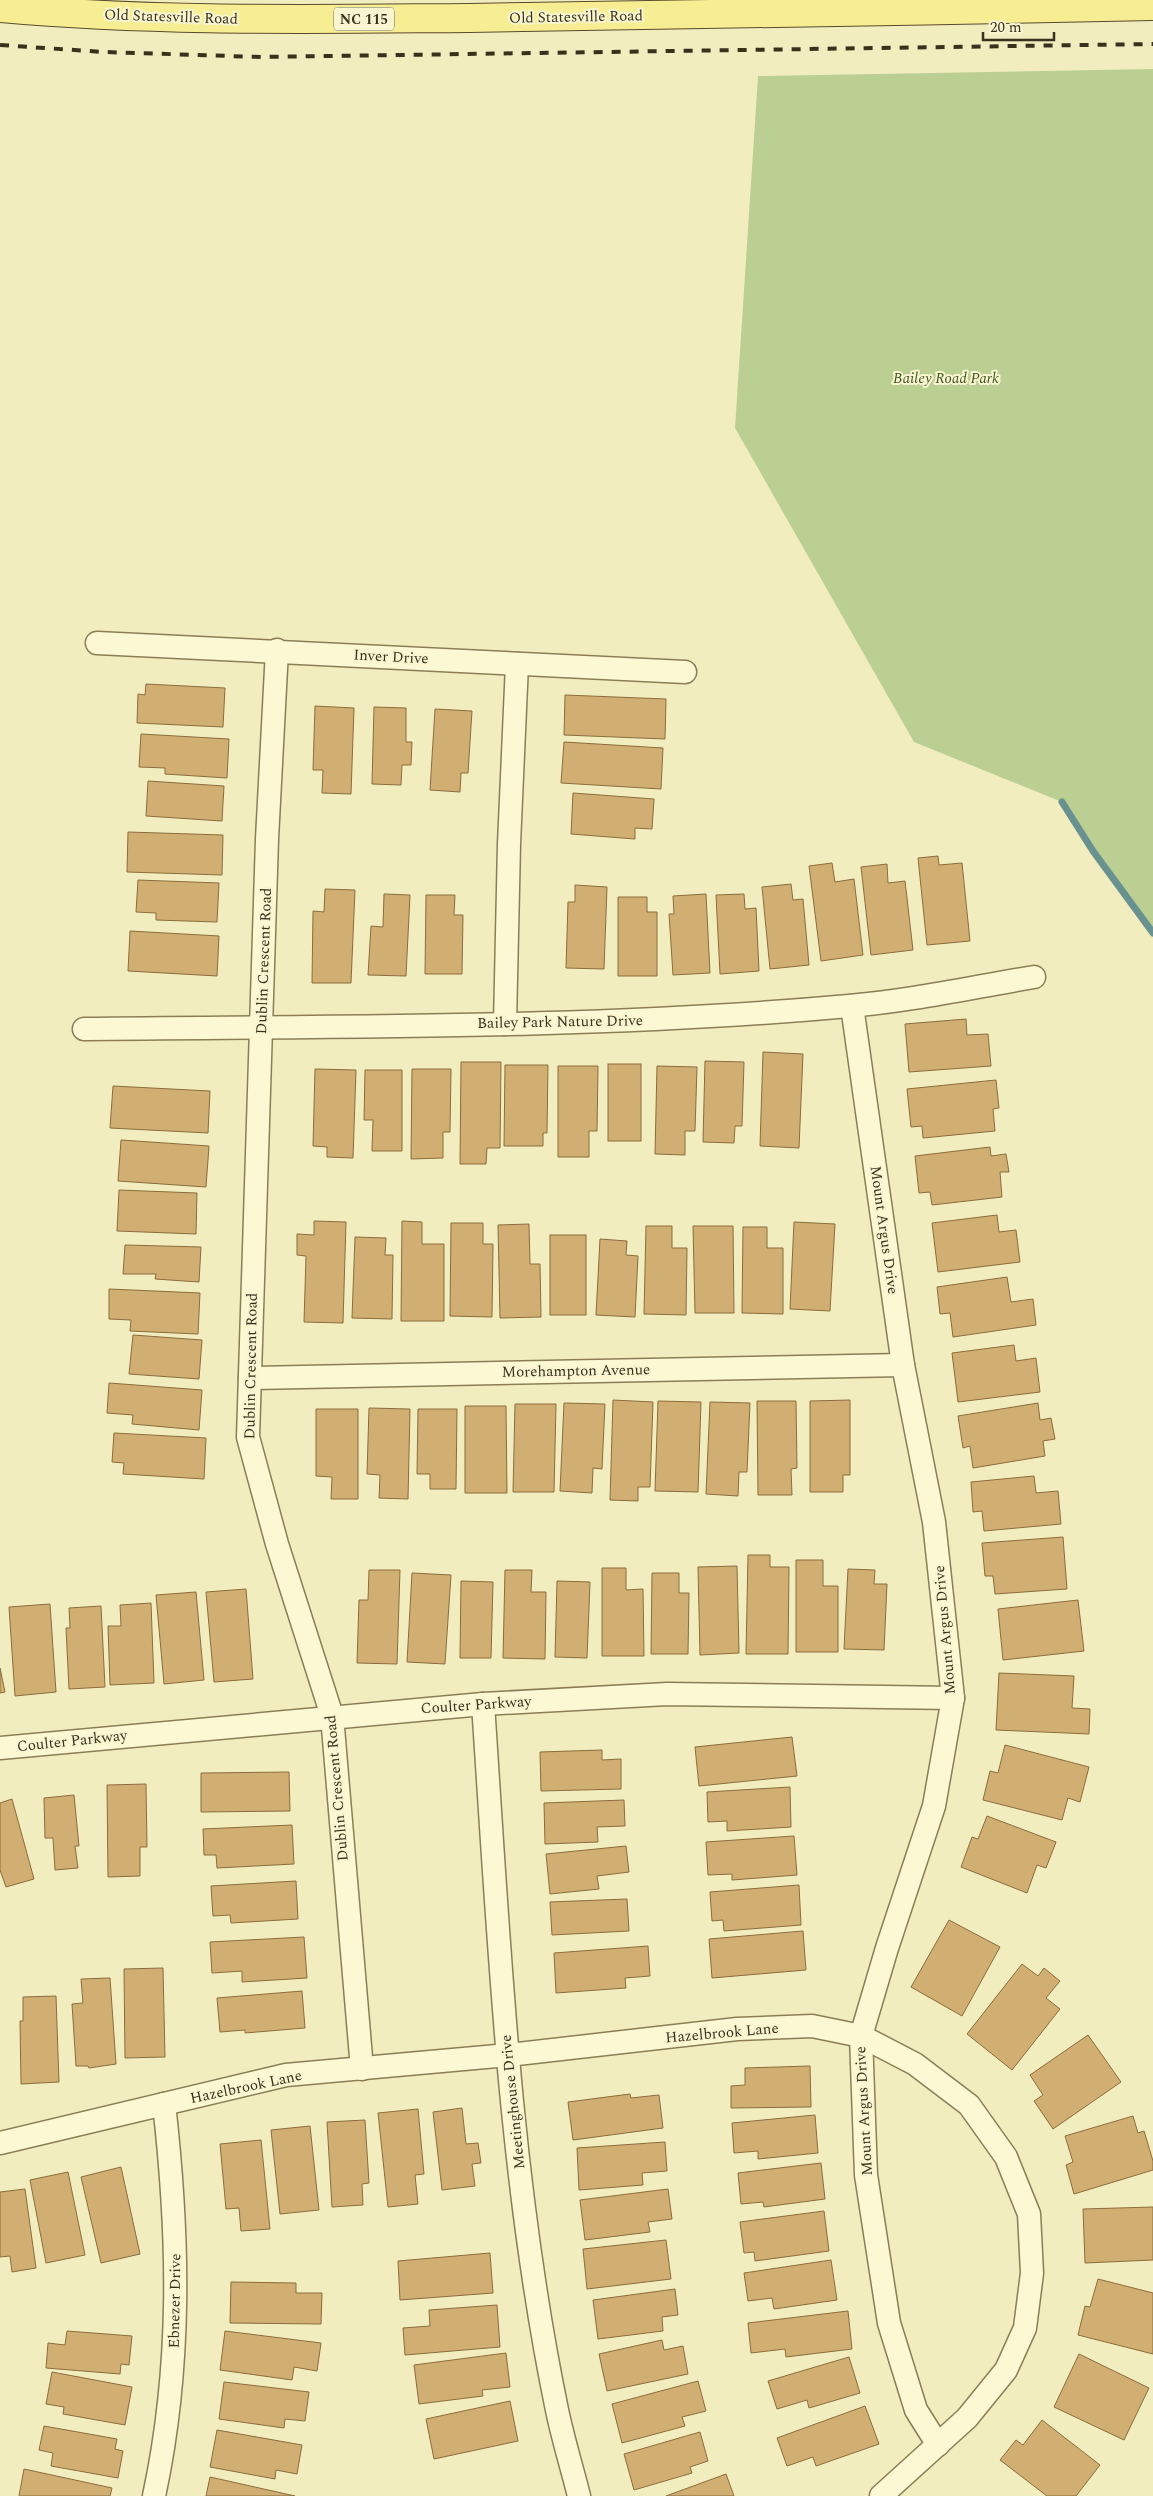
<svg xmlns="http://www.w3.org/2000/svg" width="1153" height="2496" font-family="Spectral,serif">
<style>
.green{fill:#bbcf93}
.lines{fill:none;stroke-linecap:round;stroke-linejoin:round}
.stream{stroke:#699190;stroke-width:7}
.building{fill:#d1af73;stroke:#8c6c3b}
.minor-casing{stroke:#8b7e56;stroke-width:25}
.primary-casing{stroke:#584a2b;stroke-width:30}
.minor{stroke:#fbf8d3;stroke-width:22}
.primary{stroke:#f7ee94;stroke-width:28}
.rail{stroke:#39311c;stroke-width:4;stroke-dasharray:9 9;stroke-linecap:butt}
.labels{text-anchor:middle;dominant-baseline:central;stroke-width:4;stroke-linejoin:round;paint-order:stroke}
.shield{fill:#f8f5d0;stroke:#726c52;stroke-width:1}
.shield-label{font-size:14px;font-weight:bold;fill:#39311c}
.street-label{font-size:15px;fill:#39311c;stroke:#f8f5d0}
.park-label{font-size:15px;font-style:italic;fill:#3e5721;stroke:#f8f5d0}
</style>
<rect width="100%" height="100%" fill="#f1edbf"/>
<path class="green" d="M 1153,69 L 1153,933 L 1093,851 L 1062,802 L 914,742 L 735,428 L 758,76 Z"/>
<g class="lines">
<path class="stream" d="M 1062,802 L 1093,851 L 1153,933"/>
</g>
<g class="building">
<path d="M 146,684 L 225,688 L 223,727 L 137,723 L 138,694 L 145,695 Z"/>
<path d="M 565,695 L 666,699 L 665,739 L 564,735 Z"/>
<path d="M 315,706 L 354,708 L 351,794 L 322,793 L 323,770 L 313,770 Z"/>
<path d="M 374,707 L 406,708 L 406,742 L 412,742 L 411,765 L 402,765 L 401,785 L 372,784 Z"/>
<path d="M 435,709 L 472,711 L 468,773 L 461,773 L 460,792 L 430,790 Z"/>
<path d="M 141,734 L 229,739 L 227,778 L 165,774 L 165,768 L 139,767 Z"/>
<path d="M 564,742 L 663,748 L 661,789 L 561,783 Z"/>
<path d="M 148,781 L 224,786 L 222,821 L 146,816 Z"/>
<path d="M 573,793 L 654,799 L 652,829 L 635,828 L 635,839 L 571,834 Z"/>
<path d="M 128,832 L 223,835 L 222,875 L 127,872 Z"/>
<path d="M 938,856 L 939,865 L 962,863 L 970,941 L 927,945 L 918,858 Z"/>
<path d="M 832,863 L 835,882 L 854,879 L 863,955 L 821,961 L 809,866 Z"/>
<path d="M 887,864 L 888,883 L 905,881 L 913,950 L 871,955 L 861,867 Z"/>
<path d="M 138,880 L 219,883 L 217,922 L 156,920 L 156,913 L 136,912 Z"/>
<path d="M 791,884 L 793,900 L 803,899 L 809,965 L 770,969 L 762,887 Z"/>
<path d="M 575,885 L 607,887 L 604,969 L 566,968 L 568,902 L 575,902 Z"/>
<path d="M 325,889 L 355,890 L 351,983 L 312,983 L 313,911 L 324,912 Z"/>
<path d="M 384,894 L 410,895 L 406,976 L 368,975 L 371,926 L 383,927 Z"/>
<path d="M 706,894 L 710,973 L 673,975 L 669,914 L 674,914 L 673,896 Z"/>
<path d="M 744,894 L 745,909 L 756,908 L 759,971 L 720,974 L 716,895 Z"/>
<path d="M 426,895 L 455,895 L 454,915 L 463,915 L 462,974 L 425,974 Z"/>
<path d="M 618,897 L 647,897 L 647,912 L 657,912 L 657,976 L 618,976 Z"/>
<path d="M 130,931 L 219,936 L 217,976 L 128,971 Z"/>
<path d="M 966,1019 L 967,1035 L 988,1034 L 991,1066 L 909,1072 L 905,1024 Z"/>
<path d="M 763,1052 L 803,1054 L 799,1148 L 760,1146 Z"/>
<path d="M 705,1061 L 744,1062 L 742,1126 L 735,1126 L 734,1143 L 703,1142 Z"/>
<path d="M 461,1062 L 501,1062 L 500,1148 L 487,1148 L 486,1164 L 460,1164 Z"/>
<rect x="608" y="1064" width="33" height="77"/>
<path d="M 505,1065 L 548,1065 L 547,1133 L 543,1133 L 543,1146 L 504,1146 Z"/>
<path d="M 558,1066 L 598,1066 L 597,1131 L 589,1131 L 589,1157 L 558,1157 Z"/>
<path d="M 657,1066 L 697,1067 L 695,1131 L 685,1131 L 685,1155 L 655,1154 Z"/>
<path d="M 315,1069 L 356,1070 L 353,1158 L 327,1157 L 327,1147 L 313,1146 Z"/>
<path d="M 412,1069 L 451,1069 L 450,1132 L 443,1132 L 443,1158 L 411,1159 Z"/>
<path d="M 365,1070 L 402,1070 L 402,1151 L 372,1151 L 373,1120 L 364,1120 Z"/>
<path d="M 996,1080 L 999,1108 L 993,1109 L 995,1131 L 923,1138 L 922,1126 L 911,1127 L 907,1089 Z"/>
<path d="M 113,1086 L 210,1091 L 208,1133 L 110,1128 Z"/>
<path d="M 121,1140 L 209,1146 L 206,1187 L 118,1181 Z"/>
<path d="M 990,1147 L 991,1156 L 1006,1154 L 1009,1172 L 1000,1172 L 1002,1197 L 932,1205 L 930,1192 L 919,1193 L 915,1156 Z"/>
<path d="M 119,1190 L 197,1193 L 196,1234 L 117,1231 Z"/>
<path d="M 997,1215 L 999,1232 L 1016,1230 L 1020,1262 L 938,1272 L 932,1223 Z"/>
<path d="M 314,1221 L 346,1222 L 343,1323 L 304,1322 L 306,1256 L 297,1255 L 297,1234 L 314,1235 Z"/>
<path d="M 402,1221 L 422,1222 L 422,1244 L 444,1244 L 444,1321 L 401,1321 Z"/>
<path d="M 794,1222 L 835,1224 L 830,1311 L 790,1309 Z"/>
<path d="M 451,1223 L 483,1223 L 483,1244 L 493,1244 L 492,1317 L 450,1316 Z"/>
<path d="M 529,1224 L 530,1264 L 540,1264 L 541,1317 L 500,1318 L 498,1225 Z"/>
<path d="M 646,1226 L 672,1226 L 672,1248 L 687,1248 L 686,1315 L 644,1314 Z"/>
<path d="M 693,1226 L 733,1226 L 734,1313 L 695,1313 Z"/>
<path d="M 743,1227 L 767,1227 L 767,1248 L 783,1248 L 783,1314 L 742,1313 Z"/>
<rect x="550" y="1235" width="36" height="80"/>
<path d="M 355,1237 L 386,1238 L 385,1255 L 393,1255 L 392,1319 L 352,1318 Z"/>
<path d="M 600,1239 L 627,1241 L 626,1255 L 638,1256 L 635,1317 L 596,1315 Z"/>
<path d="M 125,1245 L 201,1247 L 199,1282 L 155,1279 L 156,1274 L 123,1274 Z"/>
<path d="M 1007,1277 L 1011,1302 L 1033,1299 L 1036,1325 L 953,1337 L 950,1313 L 940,1314 L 937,1287 Z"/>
<path d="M 109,1289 L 200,1293 L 198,1334 L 130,1331 L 131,1320 L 109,1319 Z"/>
<path d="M 133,1335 L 202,1340 L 199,1379 L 129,1374 Z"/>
<path d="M 1014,1345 L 1016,1361 L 1036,1358 L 1040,1392 L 958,1402 L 952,1353 Z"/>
<path d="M 109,1383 L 202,1390 L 199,1430 L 132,1424 L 133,1415 L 107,1413 Z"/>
<path d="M 613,1400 L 653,1402 L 650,1487 L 638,1487 L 638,1501 L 610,1500 Z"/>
<path d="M 850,1400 L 850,1475 L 843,1475 L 843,1492 L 810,1492 L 810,1401 Z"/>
<path d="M 658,1401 L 701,1402 L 698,1492 L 655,1491 Z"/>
<path d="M 757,1401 L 796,1401 L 797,1468 L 791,1469 L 792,1495 L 758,1495 Z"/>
<path d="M 710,1402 L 750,1403 L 747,1472 L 739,1472 L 738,1496 L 706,1494 Z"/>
<path d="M 564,1403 L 605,1404 L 602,1469 L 593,1468 L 592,1493 L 560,1491 Z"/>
<path d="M 1038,1403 L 1040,1420 L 1051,1418 L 1055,1439 L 1043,1441 L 1045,1456 L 973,1468 L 970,1446 L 963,1448 L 958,1416 Z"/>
<path d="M 515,1404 L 556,1404 L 554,1492 L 513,1492 Z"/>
<path d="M 465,1406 L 506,1406 L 507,1493 L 465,1493 Z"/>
<path d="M 369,1408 L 410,1409 L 408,1499 L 379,1498 L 380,1475 L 367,1474 Z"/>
<path d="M 316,1409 L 358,1409 L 358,1499 L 331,1499 L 332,1477 L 316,1476 Z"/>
<path d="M 418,1409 L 457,1409 L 456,1489 L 430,1489 L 430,1474 L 417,1474 Z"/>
<path d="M 114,1433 L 206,1438 L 204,1479 L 123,1474 L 124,1463 L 112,1462 Z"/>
<path d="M 1034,1476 L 1036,1493 L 1058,1491 L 1061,1524 L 984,1531 L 982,1511 L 973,1512 L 971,1482 Z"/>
<path d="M 1063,1537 L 1067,1589 L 995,1594 L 993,1576 L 985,1576 L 982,1543 Z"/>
<path d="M 748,1555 L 770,1555 L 770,1567 L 789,1567 L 788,1654 L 746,1654 Z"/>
<path d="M 796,1560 L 823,1560 L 823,1586 L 838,1586 L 838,1652 L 796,1652 Z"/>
<path d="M 737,1566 L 739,1653 L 700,1655 L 698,1567 Z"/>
<path d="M 602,1568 L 626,1568 L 626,1590 L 643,1589 L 644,1656 L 602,1656 Z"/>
<path d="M 848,1569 L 875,1570 L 874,1584 L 887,1584 L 884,1650 L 844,1649 Z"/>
<path d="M 369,1570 L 400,1570 L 397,1664 L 357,1663 L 359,1600 L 368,1600 Z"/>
<path d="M 505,1570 L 532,1570 L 531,1592 L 546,1592 L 545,1659 L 503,1658 Z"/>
<path d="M 412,1573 L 451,1575 L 445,1664 L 407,1662 Z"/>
<path d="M 652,1573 L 679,1573 L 679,1593 L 689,1593 L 688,1654 L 651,1654 Z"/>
<path d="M 461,1581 L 493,1582 L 491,1658 L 460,1658 Z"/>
<path d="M 557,1581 L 590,1582 L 587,1658 L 555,1657 Z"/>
<path d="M 246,1589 L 253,1679 L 214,1682 L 206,1592 Z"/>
<path d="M 196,1592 L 204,1680 L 164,1684 L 156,1595 Z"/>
<path d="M 1078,1600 L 1084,1651 L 1003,1660 L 998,1609 Z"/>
<path d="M 151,1603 L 154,1683 L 110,1685 L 108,1626 L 121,1626 L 120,1605 Z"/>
<path d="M 50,1604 L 56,1692 L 15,1696 L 9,1607 Z"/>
<path d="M 101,1606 L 105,1687 L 69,1689 L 66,1628 L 70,1628 L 69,1608 Z"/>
<path d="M 0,1668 L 5,1692 L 0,1693 Z"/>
<path d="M 999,1673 L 1074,1676 L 1072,1708 L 1090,1709 L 1089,1734 L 996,1730 Z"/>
<path d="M 792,1737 L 797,1776 L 699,1786 L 695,1747 Z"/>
<path d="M 1005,1745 L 1089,1767 L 1080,1802 L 1068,1798 L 1062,1820 L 983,1800 L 990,1771 L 998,1773 Z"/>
<path d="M 602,1750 L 602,1760 L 621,1759 L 621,1789 L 541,1791 L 540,1752 Z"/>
<path d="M 289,1772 L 290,1811 L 201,1812 L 201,1773 Z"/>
<path d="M 146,1784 L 147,1847 L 140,1847 L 140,1876 L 108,1877 L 107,1785 Z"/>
<path d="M 790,1787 L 791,1827 L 727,1831 L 727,1821 L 708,1822 L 707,1792 Z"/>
<path d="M 74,1795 L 79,1846 L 75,1846 L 78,1868 L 55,1870 L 53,1838 L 45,1838 L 44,1798 Z"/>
<path d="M 12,1799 L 34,1879 L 6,1887 L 0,1870 L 0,1803 Z"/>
<path d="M 624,1800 L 625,1826 L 597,1827 L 598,1842 L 545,1844 L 544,1803 Z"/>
<path d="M 987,1816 L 1056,1842 L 1046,1868 L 1037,1865 L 1027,1893 L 961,1867 L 972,1837 L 978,1839 Z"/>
<path d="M 292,1825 L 294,1864 L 217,1868 L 216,1855 L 204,1855 L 203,1829 Z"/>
<path d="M 794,1836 L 797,1875 L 732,1880 L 732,1874 L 708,1875 L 706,1842 Z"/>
<path d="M 626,1846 L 629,1872 L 597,1876 L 599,1889 L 550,1894 L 546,1854 Z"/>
<path d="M 296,1881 L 298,1919 L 231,1923 L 230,1915 L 213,1916 L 211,1886 Z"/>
<path d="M 799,1885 L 801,1925 L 724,1931 L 723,1920 L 712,1921 L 710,1892 Z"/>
<path d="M 627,1899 L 629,1931 L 552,1935 L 550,1902 Z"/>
<path d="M 949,1920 L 1000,1947 L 962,2016 L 911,1987 Z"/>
<path d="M 803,1931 L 806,1970 L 712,1978 L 709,1939 Z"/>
<path d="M 304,1937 L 307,1978 L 242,1982 L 242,1971 L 212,1973 L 210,1942 Z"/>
<path d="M 648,1946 L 650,1976 L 625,1978 L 626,1988 L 556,1993 L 554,1953 Z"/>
<path d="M 1022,1964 L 1038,1976 L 1044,1968 L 1060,1981 L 1046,1998 L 1060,2009 L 1012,2070 L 967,2034 Z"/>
<path d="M 163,1968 L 165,2057 L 125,2058 L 124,1969 Z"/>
<path d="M 110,1978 L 116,2064 L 89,2068 L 88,2066 L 76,2066 L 72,2004 L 83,2003 L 81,1979 Z"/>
<path d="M 302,1991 L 305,2028 L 245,2033 L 245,2030 L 220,2032 L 217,1998 Z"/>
<path d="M 56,1996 L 59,2082 L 21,2084 L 20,2021 L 23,2021 L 23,1997 Z"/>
<path d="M 1088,2035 L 1121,2082 L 1053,2129 L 1034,2101 L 1043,2095 L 1030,2075 Z"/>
<path d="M 810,2066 L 811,2107 L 731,2108 L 731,2086 L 745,2085 L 745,2068 Z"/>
<path d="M 630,2094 L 631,2098 L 659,2095 L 663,2128 L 573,2140 L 568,2102 Z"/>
<path d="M 462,2108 L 466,2144 L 478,2143 L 481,2163 L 472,2164 L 475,2186 L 442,2190 L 433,2112 Z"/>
<path d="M 418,2109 L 424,2174 L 415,2175 L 418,2204 L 388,2207 L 378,2113 Z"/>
<path d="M 815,2115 L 818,2153 L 758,2159 L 758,2151 L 734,2153 L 732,2123 Z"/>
<path d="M 1133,2116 L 1138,2133 L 1144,2131 L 1153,2161 L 1153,2170 L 1074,2194 L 1066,2165 L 1073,2162 L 1065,2136 Z"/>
<path d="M 365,2120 L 369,2183 L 362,2184 L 363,2205 L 332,2207 L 327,2122 Z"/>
<path d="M 310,2126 L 319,2210 L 280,2214 L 271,2130 Z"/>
<path d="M 261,2140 L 270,2229 L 241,2231 L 239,2208 L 226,2209 L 220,2144 Z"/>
<path d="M 665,2142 L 667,2171 L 642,2173 L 643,2185 L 579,2190 L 577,2148 Z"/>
<path d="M 821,2163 L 825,2199 L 764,2207 L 763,2202 L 741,2204 L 738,2173 Z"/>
<path d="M 121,2167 L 140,2254 L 101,2263 L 81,2177 Z"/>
<path d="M 68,2172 L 85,2255 L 46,2263 L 30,2180 Z"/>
<path d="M 25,2189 L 36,2268 L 12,2272 L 10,2256 L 0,2257 L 0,2192 Z"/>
<path d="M 668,2189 L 672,2219 L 648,2222 L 650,2232 L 585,2240 L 580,2200 Z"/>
<path d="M 1153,2207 L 1153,2260 L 1085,2263 L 1083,2209 Z"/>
<path d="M 824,2211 L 829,2251 L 755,2261 L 754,2252 L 744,2253 L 740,2222 Z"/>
<path d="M 666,2240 L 671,2279 L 587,2289 L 583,2249 Z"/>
<path d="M 490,2253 L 493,2293 L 400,2300 L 398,2261 Z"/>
<path d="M 831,2260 L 837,2300 L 774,2309 L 772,2298 L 748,2301 L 744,2273 Z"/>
<path d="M 1098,2279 L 1153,2293 L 1153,2354 L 1078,2335 L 1085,2306 L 1090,2307 Z"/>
<path d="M 231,2282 L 296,2283 L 296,2293 L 322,2293 L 321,2324 L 230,2323 Z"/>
<path d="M 675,2289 L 678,2315 L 662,2317 L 663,2331 L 598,2339 L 593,2300 Z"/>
<path d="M 497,2305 L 500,2347 L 405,2355 L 403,2328 L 430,2326 L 429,2310 Z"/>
<path d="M 848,2311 L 852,2349 L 786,2357 L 785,2349 L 751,2353 L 748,2323 Z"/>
<path d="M 67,2331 L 132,2336 L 129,2365 L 121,2364 L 120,2374 L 46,2368 L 48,2343 L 65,2345 Z"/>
<path d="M 225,2331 L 321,2343 L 317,2371 L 294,2367 L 292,2380 L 220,2370 Z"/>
<path d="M 662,2340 L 664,2350 L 683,2346 L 688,2374 L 607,2391 L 599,2354 Z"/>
<path d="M 506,2353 L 510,2387 L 482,2390 L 483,2396 L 419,2404 L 414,2365 Z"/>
<path d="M 1079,2354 L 1149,2388 L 1124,2440 L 1054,2407 Z"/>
<path d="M 849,2357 L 860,2393 L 809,2408 L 807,2400 L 777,2409 L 768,2381 Z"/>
<path d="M 52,2372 L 132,2387 L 125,2425 L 63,2414 L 64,2407 L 46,2404 Z"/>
<path d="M 698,2381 L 706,2411 L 682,2417 L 685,2426 L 622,2443 L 612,2404 Z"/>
<path d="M 224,2382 L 309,2392 L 305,2421 L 285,2419 L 284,2428 L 219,2419 Z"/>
<path d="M 510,2401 L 518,2441 L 434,2459 L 426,2419 Z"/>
<path d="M 865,2406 L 879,2444 L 816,2466 L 813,2457 L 787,2466 L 777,2438 Z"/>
<path d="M 1042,2420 L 1100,2465 L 1076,2496 L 1047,2496 L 1000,2460 L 1016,2440 L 1023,2445 Z"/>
<path d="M 44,2426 L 117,2439 L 115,2449 L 123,2451 L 118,2478 L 51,2466 L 53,2453 L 39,2450 Z"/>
<path d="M 217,2430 L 302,2445 L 297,2474 L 276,2470 L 275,2479 L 210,2467 Z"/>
<path d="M 700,2432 L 708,2461 L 690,2467 L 692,2473 L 634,2490 L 624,2454 Z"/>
<path d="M 24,2469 L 112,2488 L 110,2496 L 19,2496 Z"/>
<path d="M 726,2474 L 734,2496 L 666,2496 Z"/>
<path d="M 210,2477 L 295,2496 L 206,2496 Z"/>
</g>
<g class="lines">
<defs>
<g id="minor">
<path d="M 97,643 L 685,672"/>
<path d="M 277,650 L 267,839 L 248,1437 L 277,1544 L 332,1716 L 362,2069"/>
<path d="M 852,1006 L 903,1365 L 934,1522 L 953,1698 L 934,1806 L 887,1948 L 861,2036 L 866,2175 L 889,2323 L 916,2410 L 938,2445"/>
<path d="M 505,1024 L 509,844 L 517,664"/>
<path d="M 84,1029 C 339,1026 595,1029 849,1006 C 911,1001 973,987 1034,977"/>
<path d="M 250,1378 L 903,1365"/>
<path d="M 483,1704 C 499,1940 509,2178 557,2410 C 563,2439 572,2468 579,2496"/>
<path d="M 0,1748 L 483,1704 L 667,1694 L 953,1698"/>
<path d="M 0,2143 L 286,2075 L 508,2055 L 737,2029 L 812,2026 L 861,2036 L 915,2064 L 969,2105 L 1006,2157 L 1029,2214 L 1032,2273 L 1025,2328 L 1006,2370 L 967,2418 L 881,2496"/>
<path d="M 154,2496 C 182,2366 179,2236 164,2104"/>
</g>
<path id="primary" d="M 0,8 C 156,22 312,19 469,18 C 697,16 925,10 1153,6"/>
</defs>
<use href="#minor" class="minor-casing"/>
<use href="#primary" class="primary-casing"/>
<use href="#minor" class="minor"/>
<use href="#primary" class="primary"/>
<path class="rail" d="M 0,45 L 104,52 L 261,57 L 1153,44"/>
</g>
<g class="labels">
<rect class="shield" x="334" y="7.5" width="60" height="23" rx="4"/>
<g class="shield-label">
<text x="364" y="19">NC 115</text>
</g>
<g class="street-label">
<text transform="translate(171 17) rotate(2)">Old Statesville Road</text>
<text transform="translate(576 17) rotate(-1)">Old Statesville Road</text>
<text transform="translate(391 657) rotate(3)">Inver Drive</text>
<text transform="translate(264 961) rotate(-88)">Dublin Crescent Road</text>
<text transform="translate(560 1022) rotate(-1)">Bailey Park Nature Drive</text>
<text transform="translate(884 1230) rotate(82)">Mount Argus Drive</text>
<text transform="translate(251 1366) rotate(-89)">Dublin Crescent Road</text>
<text transform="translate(576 1371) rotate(-1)">Morehampton Avenue</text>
<text transform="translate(945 1630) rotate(-95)">Mount Argus Drive</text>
<text transform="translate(476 1705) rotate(-4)">Coulter Parkway</text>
<text transform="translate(72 1741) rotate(-6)">Coulter Parkway</text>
<text transform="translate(337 1788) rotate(-95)">Dublin Crescent Road</text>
<text transform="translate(722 2033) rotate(-5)">Hazelbrook Lane</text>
<text transform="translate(246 2087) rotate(-12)">Hazelbrook Lane</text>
<text transform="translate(513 2102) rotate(-96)">Meetinghouse Drive</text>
<text transform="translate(864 2111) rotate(-93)">Mount Argus Drive</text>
<text transform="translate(175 2301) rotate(-89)">Ebnezer Drive</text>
</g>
<g class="park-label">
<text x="946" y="378">Bailey Road Park</text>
</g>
</g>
<path d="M983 32v8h71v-8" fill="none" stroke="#39311c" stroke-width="2.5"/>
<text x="990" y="32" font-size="15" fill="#39311c" stroke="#f8f5d0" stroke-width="4" paint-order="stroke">20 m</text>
</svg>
